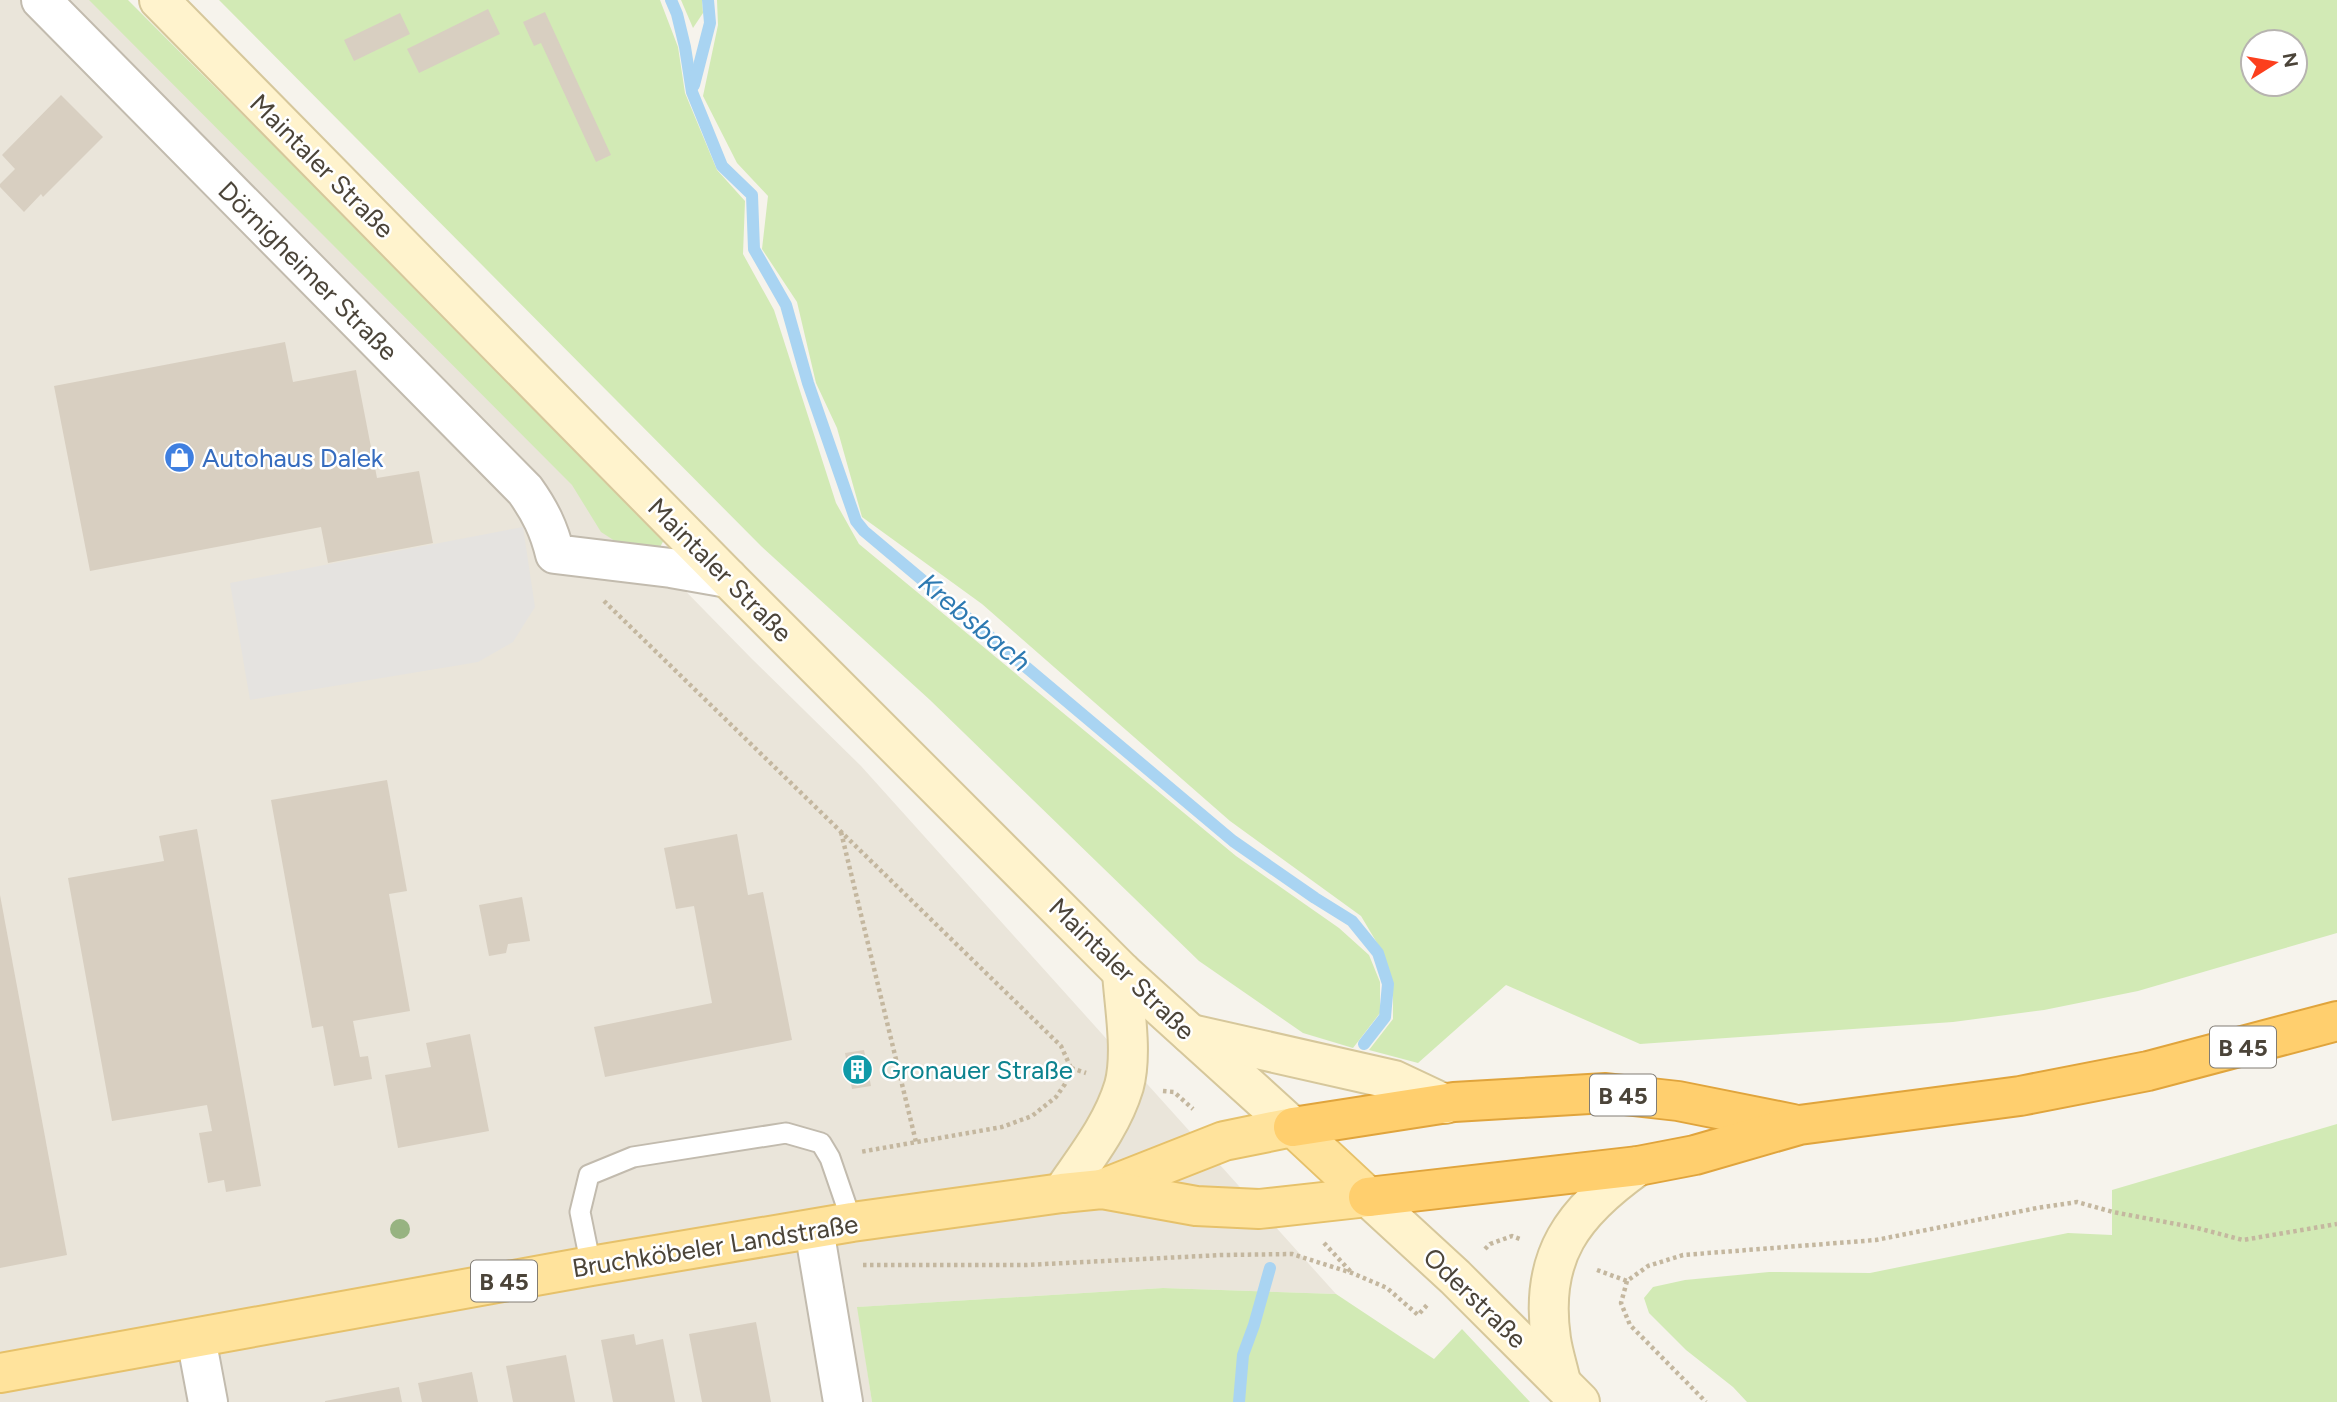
<svg xmlns="http://www.w3.org/2000/svg" width="2337" height="1402" font-family="Figtree,sans-serif">
<style>
.residential{fill:#eae5da}
.green{fill:#d2eab5;fill-rule:evenodd}
.parking{fill:#e5e3e0}
.lines{fill:none;stroke-linecap:round;stroke-linejoin:round}
.stream{stroke:#a9d4f2;stroke-width:12}
.building{fill:#d8cfc1}
.lane-casing{stroke:#c2bbae;stroke-width:23}
.street-casing{stroke:#c2bbae;stroke-width:42}
.secondary-casing{stroke:#d6c79b;stroke-width:42}
.primary-casing{stroke:#e6c16a;stroke-width:42}
.highway-casing{stroke:#e0a43c;stroke-width:42}
.path{stroke:#c4b79f;stroke-width:4.5;stroke-dasharray:3.5 3.5;stroke-linecap:butt}
.lane{stroke:#fff;stroke-width:19}
.street{stroke:#fff;stroke-width:38}
.secondary{stroke:#fff3cd;stroke-width:38}
.primary{stroke:#ffe39c;stroke-width:38}
.highway{stroke:#ffcf6e;stroke-width:38}
.tree{fill:#97b381}
.labels{text-anchor:middle;dominant-baseline:central;stroke-width:5;stroke-linejoin:round;paint-order:stroke}
.shield{fill:#fff;stroke:#817c74;stroke-width:2}
.shield-label{font-size:24px;font-weight:bold;fill:#4b4439}
.street-label{font-size:26px;fill:#4b4439;stroke:#fff}
.shop-label{font-size:26px;fill:#366cbe;stroke:#fff;text-anchor:start}
.culture-label{font-size:26px;fill:#0d838f;stroke:#fff;text-anchor:start}
.water-label{font-size:28px;font-style:italic;fill:#2e7ab2;stroke:#fff}
</style>
<rect width="100%" height="100%" fill="#f6f3ec"/>
<path class="residential" d="M 0,0 L 107,0 L 752,659 L 861,766 L 1336,1294 L 1163,1288 L 858,1307 L 872,1402 L 0,1402 Z"/>
<g class="green">
<path d="M 89,0 L 128,0 L 665,538 L 659,549 L 618,543 L 601,532 L 572,485 Z"/>
<path d="M 219,0 L 660,0 L 678,47 L 685,93 L 717,170 L 745,201 L 743,254 L 774,310 L 836,503 L 859,544 L 1236,856 L 1339,928 L 1369,955 L 1380,982 L 1380,1013 L 1353,1048 L 1303,1033 L 1199,961 L 930,700 L 761,546 Z"/>
<path d="M 681,0 L 702,0 L 703,13 L 693,28 Z"/>
<path d="M 717,0 L 2337,0 L 2337,933 L 2138,991 L 2044,1010 L 1953,1022 L 1640,1044 L 1506,985 L 1418,1063 L 1369,1050 L 1393,1019 L 1393,984 L 1383,953 L 1361,916 L 1230,821 L 982,604 L 862,517 L 837,428 L 816,383 L 797,302 L 762,249 L 768,196 L 737,163 L 703,96 L 718,25 ZM 2253,42 L 2295,42 L 2295,84 L 2253,84 Z"/>
<path d="M 2337,1124 L 2337,1402 L 1747,1402 L 1733,1387 L 1686,1350 L 1649,1313 L 1644,1298 L 1653,1287 L 1685,1280 L 1769,1272 L 1870,1273 L 2068,1233 L 2112,1235 L 2112,1190 Z"/>
<path d="M 1163,1288 L 1336,1294 L 1434,1359 L 1462,1329 L 1530,1402 L 872,1402 L 857,1307 Z"/>
</g>
<path class="parking" d="M 523,527 L 535,607 L 513,642 L 478,662 L 250,700 L 230,583 Z"/>
<g class="lines">
<g class="stream">
<path d="M 671,0 L 677,14 L 685,47 L 692,92 L 722,166 L 752,195 L 754,249 L 786,305 L 808,383 L 856,521 L 864,531 L 1233,841 L 1315,898 L 1352,921 L 1378,953 L 1388,984 L 1385,1017 L 1364,1044"/>
<path d="M 694,85 L 710,23 L 708,0"/>
<path d="M 1239,1402 L 1243,1355 L 1254,1325 L 1270,1268"/>
</g>
</g>
<g class="building">
<path d="M 488,9 L 500,34 L 419,73 L 407,49 Z"/>
<path d="M 545,12 L 611,155 L 596,162 L 541,43 L 534,46 L 523,22 Z"/>
<path d="M 400,13 L 410,34 L 354,61 L 344,40 Z"/>
<path d="M 61,95 L 103,137 L 43,197 L 41,194 L 24,212 L 0,187 L 0,184 L 15,169 L 2,155 Z"/>
<path d="M 285,342 L 293,382 L 356,370 L 377,478 L 419,471 L 433,543 L 328,563 L 321,527 L 90,571 L 54,386 Z"/>
<path d="M 387,780 L 407,891 L 389,894 L 410,1011 L 353,1021 L 360,1057 L 368,1056 L 372,1079 L 334,1086 L 323,1026 L 312,1028 L 271,800 Z"/>
<path d="M 197,829 L 261,1186 L 226,1192 L 224,1180 L 208,1183 L 199,1133 L 212,1131 L 207,1105 L 112,1121 L 68,878 L 164,861 L 159,836 Z"/>
<path d="M 737,834 L 748,895 L 763,892 L 792,1040 L 605,1077 L 594,1027 L 712,1003 L 694,906 L 676,909 L 664,848 Z"/>
<path d="M 0,895 L 67,1255 L 0,1268 Z"/>
<path d="M 522,897 L 530,941 L 508,944 L 506,953 L 489,956 L 479,905 Z"/>
<path d="M 470,1034 L 489,1131 L 398,1148 L 385,1075 L 431,1067 L 426,1043 Z"/>
<path d="M 864,1050 L 871,1086 L 852,1089 L 845,1053 Z"/>
<path d="M 756,1322 L 771,1402 L 702,1402 L 689,1334 Z"/>
<path d="M 634,1334 L 636,1345 L 663,1339 L 675,1402 L 613,1402 L 601,1340 Z"/>
<path d="M 566,1355 L 575,1402 L 513,1402 L 506,1366 Z"/>
<path d="M 472,1372 L 478,1402 L 422,1402 L 418,1383 Z"/>
<path d="M 399,1387 L 402,1402 L 325,1402 L 325,1401 Z"/>
</g>
<g class="lines">
<defs>
<path id="lane" d="M 591,1266 L 580,1212 L 589,1175 L 633,1157 L 786,1133 L 821,1143 L 830,1158 L 852,1222"/>
<g id="street">
<path d="M 41,0 L 525,490 C 540,511 549,529 555,554 L 671,568 L 728,578"/>
<path d="M 814,1229 L 843,1402"/>
<path d="M 196,1338 L 208,1402"/>
</g>
<g id="secondary">
<path d="M 159,0 L 728,578 L 1122,972 L 1293,1127"/>
<path d="M 1191,1034 L 1394,1080 L 1445,1104"/>
<path d="M 1062,1193 C 1085,1159 1112,1126 1124,1086 C 1133,1053 1124,1005 1122,972"/>
<path d="M 1368,1197 L 1455,1277 L 1580,1402"/>
<path d="M 1561,1382 C 1558,1368 1553,1353 1551,1339 C 1539,1256 1573,1212 1638,1166"/>
</g>
<g id="primary">
<path d="M 1102,1189 L 1224,1141 L 1293,1127 L 1368,1197"/>
<path d="M 0,1373 L 591,1266 L 852,1222 L 1062,1193 L 1102,1189 L 1196,1206 L 1259,1209 L 1368,1197"/>
</g>
<g id="highway">
<path d="M 1293,1127 L 1454,1102 L 1606,1093 L 1678,1101 L 1793,1124"/>
<path d="M 1368,1197 L 1638,1166 L 1695,1155 L 1799,1125 L 2020,1096 L 2148,1071 L 2337,1021"/>
</g>
</defs>
<use href="#lane" class="lane-casing"/>
<use href="#street" class="street-casing"/>
<use href="#secondary" class="secondary-casing"/>
<use href="#primary" class="primary-casing"/>
<use href="#highway" class="highway-casing"/>
<g class="path">
<path d="M 604,601 L 1061,1046 L 1071,1068 L 1065,1084 L 1056,1097 L 1032,1116 L 1002,1127 L 860,1152"/>
<path d="M 841,832 L 916,1142"/>
<path d="M 1071,1068 L 1086,1073"/>
<path d="M 1163,1091 L 1174,1092 L 1193,1109"/>
<path d="M 1324,1243 L 1351,1272"/>
<path d="M 1485,1249 L 1490,1244 L 1512,1236 L 1520,1239"/>
<path d="M 863,1265 L 1026,1265 L 1222,1255 L 1292,1254 L 1352,1273 L 1387,1288 L 1418,1315 L 1428,1304"/>
<path d="M 1597,1270 L 1627,1281 L 1648,1266 L 1683,1255 L 1876,1240 L 2037,1208 L 2077,1202 L 2113,1212 L 2197,1228 L 2243,1240 L 2337,1224"/>
<path d="M 1627,1281 L 1621,1303 L 1630,1325 L 1706,1402"/>
</g>
<use href="#lane" class="lane"/>
<use href="#street" class="street"/>
<use href="#secondary" class="secondary"/>
<use href="#primary" class="primary"/>
<use href="#highway" class="highway"/>
</g>
<circle class="tree" cx="400" cy="1229" r="10"/>
<defs>
<symbol id="shop-disc" viewBox="-11 -11 22 22"><circle r="9.5" fill="#3f7fe0" stroke="#fff"/><path d="M-5-2.5h2.3a2.7 3.5 0 0 1 5.4 0H5L5.5 6h-11ZM-1.5-2.5h3a1.5 2.3 0 0 0-3 0Z" fill="#fff"/></symbol>
<symbol id="building-disc" viewBox="-11 -11 22 22"><circle r="9.5" fill="#0f9aa8" stroke="#fff"/><path d="M-4-6H4V6H1V3H-1V6H-4ZM-2.5-4.3h1.7v1.8h-1.7ZM.8-4.3h1.7v1.8H.8ZM-2.5-1h1.7V.8h-1.7ZM.8-1h1.7V.8H.8Z" fill="#fff"/></symbol>
</defs>
<g fill-rule="evenodd">
<use href="#shop-disc" x="162" y="440" width="35" height="35"/>
<use href="#building-disc" x="840" y="1052" width="35" height="35"/>
</g>
<g class="labels">
<g class="shield">
<rect x="2210" y="1026.5" width="66" height="41" rx="5"/>
<rect x="1590" y="1074.5" width="66" height="41" rx="5"/>
<rect x="471" y="1260.5" width="66" height="41" rx="5"/>
</g>
<g class="shield-label">
<text x="2243" y="1047">B 45</text>
<text x="1623" y="1095">B 45</text>
<text x="504" y="1281">B 45</text>
</g>
<g class="street-label">
<text transform="translate(322 166) rotate(45)">Maintaler Straße</text>
<text transform="translate(308 271) rotate(45)">Dörnigheimer Straße</text>
<text transform="translate(720 570) rotate(45)">Maintaler Straße</text>
<text transform="translate(1122 969) rotate(44)">Maintaler Straße</text>
<text transform="translate(715 1246) rotate(-9)">Bruchköbeler Landstraße</text>
<text transform="translate(1475 1298) rotate(44)">Oderstraße</text>
</g>
<g class="shop-label">
<text x="202" y="458">Autohaus Dalek</text>
</g>
<g class="culture-label">
<text x="881" y="1070">Gronauer Straße</text>
</g>
<g class="water-label">
<text transform="translate(975 622) rotate(40)">Krebsbach</text>
</g>
</g>
<g transform="translate(2274 63) rotate(79)"><circle r="33" fill="#ffffff" stroke="#b7b4b0" stroke-width="2"/>
<path d="M0-5L12 26L0 18L-12 26Z" fill="#fc3f1d"/>
<text y="-10" font-size="19" font-weight="bold" text-anchor="middle" fill="#4b4439">N</text>
</g>
</svg>
